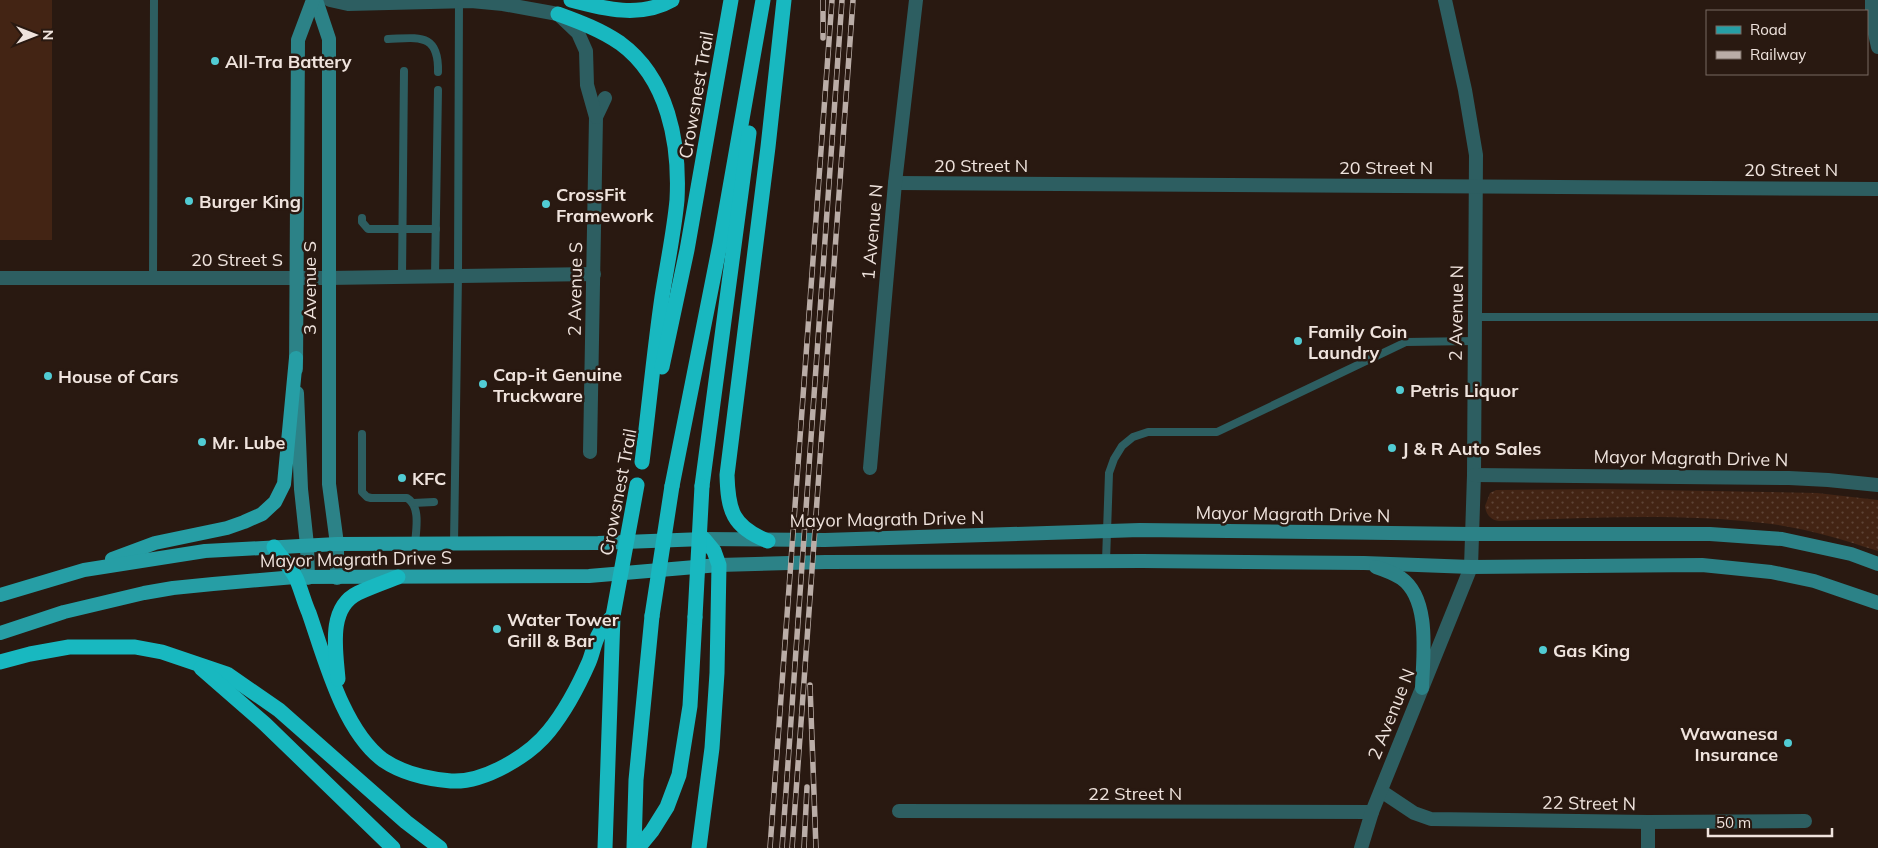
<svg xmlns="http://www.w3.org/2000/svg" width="1878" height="848" font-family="Mulish,sans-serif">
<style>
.grass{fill:url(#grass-dots)}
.pitch{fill:#432414}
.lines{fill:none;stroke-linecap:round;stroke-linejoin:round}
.service{stroke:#2d5e61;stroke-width:8}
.minor{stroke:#2d5e61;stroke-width:14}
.tertiary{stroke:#2d5e61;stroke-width:14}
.secondary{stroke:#2c8287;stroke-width:14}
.primary{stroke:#269ea5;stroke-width:14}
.motorway{stroke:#18b8c0;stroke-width:15}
.rail-casing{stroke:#baada7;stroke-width:5.5}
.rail{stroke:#291911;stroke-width:4;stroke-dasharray:11;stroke-linecap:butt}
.motorway-bridge{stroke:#18b8c0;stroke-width:15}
.poi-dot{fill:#51ccd4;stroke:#291911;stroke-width:2}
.labels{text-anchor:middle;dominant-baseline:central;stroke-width:5;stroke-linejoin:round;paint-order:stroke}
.poi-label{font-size:18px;font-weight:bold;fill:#efe3dd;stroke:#291911;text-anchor:start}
.street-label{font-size:18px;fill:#efe3dd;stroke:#291911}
</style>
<defs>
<pattern id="grass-dots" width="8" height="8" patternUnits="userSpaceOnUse" patternTransform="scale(1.25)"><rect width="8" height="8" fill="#432414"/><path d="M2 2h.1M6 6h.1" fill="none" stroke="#5e4436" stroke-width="1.8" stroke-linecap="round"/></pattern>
</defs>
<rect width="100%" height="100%" fill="#291911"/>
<path class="grass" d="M 1603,489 L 1817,493 L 1878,500 L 1878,551 C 1841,539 1802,527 1763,523 C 1676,513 1587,518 1499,521 C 1491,520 1486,515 1485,506 L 1490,493 L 1496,490 Z"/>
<rect class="pitch" x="0" y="0" width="52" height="240"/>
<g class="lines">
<g class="service">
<path d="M 388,39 C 418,38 439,32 438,72"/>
<path d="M 362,218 L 362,222 L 368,229 L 436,229"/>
<path d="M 435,276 L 438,90"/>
<path d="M 402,277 L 404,71"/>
<path d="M 153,278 L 154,0"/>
<path d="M 1475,317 L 1878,317"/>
<path d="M 362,434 L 362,492 L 367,497 L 371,498 L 407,498 C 421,506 416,530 415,544"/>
<path d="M 413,503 L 434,502"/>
<path d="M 454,544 L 458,276 L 459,0"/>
<path d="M 1106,561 L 1109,473 L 1114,459 L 1122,446 L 1133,437 L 1148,432 L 1217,432 L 1406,342 L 1474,341"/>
</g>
<g class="minor">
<path d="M 1445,0 L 1465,90 L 1476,155 L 1474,475 L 1471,567"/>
<path d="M 1872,0 L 1872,20 L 1878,47"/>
<path d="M 895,183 L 1878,189"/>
<path d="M 0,278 L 328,278 L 594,274"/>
<path d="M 590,452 L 596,117 L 605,98"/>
<path d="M 870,468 L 895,183 L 916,0"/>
<path d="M 1474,475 L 1789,478 L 1828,480 L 1878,485"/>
<path d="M 1381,791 L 1414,813 L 1431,819 L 1648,822 L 1805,821"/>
<path d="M 899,811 L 1372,812"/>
<path d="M 1648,822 L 1648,848"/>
</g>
<g class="tertiary">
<path d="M 330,0 L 348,4 L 471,1 L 503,4 L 558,14 L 578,33 L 586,51 L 587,85 L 596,117"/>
<path d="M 1361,848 L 1372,812 L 1471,567"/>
</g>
<g class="secondary">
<path d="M 316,0 L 329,39 L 329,484 L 337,544 L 337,578"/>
<path d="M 296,369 L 298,40 L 313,0"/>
<path d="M 297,393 L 301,489 L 307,545 L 308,578"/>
<path d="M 704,539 L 825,540 L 1140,530 L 1471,534 L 1710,534 L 1782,539 L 1851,554 L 1878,564"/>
<path d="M 719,565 L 825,562 L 1142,561 L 1364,563 L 1471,567 L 1702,565 L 1771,572 L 1814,581 L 1878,603"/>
<path d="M 1376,567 C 1385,570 1393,573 1401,578 C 1431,599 1423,656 1422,688"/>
</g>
<g class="primary">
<path d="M 112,559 L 155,543 L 227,528 L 244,522 L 262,514 L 275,502 L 284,484 L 296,358"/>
<path d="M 0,595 L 84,570 L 205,551 L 337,544 L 598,543 L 704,539"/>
<path d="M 0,633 L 64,612 L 144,593 L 173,588 L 213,584 L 295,577 L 589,576 L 719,565"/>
</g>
<g class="motorway">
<path d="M 571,0 C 604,9 641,18 672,0"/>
<path d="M 558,14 C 580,22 601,30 620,43 C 668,78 680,143 677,200 C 674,232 667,265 662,297 C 654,352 649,407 642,462"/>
<path d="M 662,367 L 687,250 L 731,0"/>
<path d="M 672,486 L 720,244 L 763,0"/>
<path d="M 702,486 L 749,133"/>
<path d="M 768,541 C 732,527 728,510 727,475 L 768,147 L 784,0"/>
<path d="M 274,547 C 281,557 290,567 296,578 C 301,589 304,602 309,613 C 325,659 343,730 383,760 C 402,773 428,779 451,781 C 484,783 529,756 549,731 C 566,710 578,687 589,662 C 593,653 594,642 599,634 C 602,627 608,621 613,616"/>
<path d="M 0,662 L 30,654 L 69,647 L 135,647 L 162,652 L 227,674 L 279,710 L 406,822 L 440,848"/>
<path d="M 201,668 L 265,724 L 393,848"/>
<path d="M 338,679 C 336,652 327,608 358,593 C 371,587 385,582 398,577"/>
<path d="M 605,848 L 613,616"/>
<path d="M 634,848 L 636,780 L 652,616"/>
<path d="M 638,848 L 652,831 L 667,807 L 679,775 L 690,706 L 695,617"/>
<path d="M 699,848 L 712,748 L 717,673 L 719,565 L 714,551 L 704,539"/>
</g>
<defs>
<g id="rail">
<path d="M 823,0 L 823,38"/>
<path d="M 810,685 L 816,848"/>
<path d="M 770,848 L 832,0"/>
<path d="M 782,848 L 842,0"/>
<path d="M 792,848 L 853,0"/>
<path d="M 804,848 L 807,787"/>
</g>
</defs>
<use href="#rail" class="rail-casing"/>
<use href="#rail" class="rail"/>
<g class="motorway-bridge">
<path d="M 613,616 L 637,485"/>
<path d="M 652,616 L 672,486"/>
<path d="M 695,617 L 702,486"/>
</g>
</g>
<g class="poi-dot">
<circle cx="215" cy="61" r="5"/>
<circle cx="189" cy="201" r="5"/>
<circle cx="546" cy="204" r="5"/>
<circle cx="1298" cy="341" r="5"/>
<circle cx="48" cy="376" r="5"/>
<circle cx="483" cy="384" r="5"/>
<circle cx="1400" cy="390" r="5"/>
<circle cx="202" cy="442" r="5"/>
<circle cx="1392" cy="448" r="5"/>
<circle cx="402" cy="478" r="5"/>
<circle cx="497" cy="629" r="5"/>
<circle cx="1543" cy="650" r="5"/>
<circle cx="1788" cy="743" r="5"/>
</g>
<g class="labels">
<g class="poi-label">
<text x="225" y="61">All-Tra Battery</text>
<text x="556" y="194">CrossFit<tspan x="556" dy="21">Framework</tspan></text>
<text x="199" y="201">Burger King</text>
<text x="1308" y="331">Family Coin<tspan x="1308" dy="21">Laundry</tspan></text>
<text x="493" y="374">Cap-it Genuine<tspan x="493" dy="21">Truckware</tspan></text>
<text x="58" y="376">House of Cars</text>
<text x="1410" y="390">Petris Liquor</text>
<text x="212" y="442">Mr. Lube</text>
<text x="1402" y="448">J &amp; R Auto Sales</text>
<text x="412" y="478">KFC</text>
<text x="507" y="619">Water Tower<tspan x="507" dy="21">Grill &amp; Bar</tspan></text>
<text x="1553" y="650">Gas King</text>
<text x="1778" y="733" text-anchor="end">Wawanesa<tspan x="1778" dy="21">Insurance</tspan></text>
</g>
<g class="street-label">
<text transform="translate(696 95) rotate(-80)">Crowsnest Trail</text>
<text x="981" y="165">20 Street N</text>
<text x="1386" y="167">20 Street N</text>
<text x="1791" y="169">20 Street N</text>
<text transform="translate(872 232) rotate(-85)">1 Avenue N</text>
<text x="237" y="259">20 Street S</text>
<text transform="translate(309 288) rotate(-90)">3 Avenue S</text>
<text transform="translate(575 289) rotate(-89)">2 Avenue S</text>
<text transform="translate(1456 313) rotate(-89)">2 Avenue N</text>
<text transform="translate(1691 458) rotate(1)">Mayor Magrath Drive N</text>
<text transform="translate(618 492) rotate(-79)">Crowsnest Trail</text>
<text transform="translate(1293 514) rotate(1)">Mayor Magrath Drive N</text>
<text transform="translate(887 519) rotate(-1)">Mayor Magrath Drive N</text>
<text transform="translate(356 559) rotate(-1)">Mayor Magrath Drive S</text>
<text transform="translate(1391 714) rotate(-68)">2 Avenue N</text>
<text x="1135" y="793">22 Street N</text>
<text transform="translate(1589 803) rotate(1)">22 Street N</text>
</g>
</g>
<rect x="1706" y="10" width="162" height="65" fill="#291911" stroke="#786a63"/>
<rect x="1716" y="26" width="25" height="8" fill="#269ea5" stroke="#786a63"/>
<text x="1750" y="35" font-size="15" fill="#efe3dd">Road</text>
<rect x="1716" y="51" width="25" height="8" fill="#baada7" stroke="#786a63"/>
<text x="1750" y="60" font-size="15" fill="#efe3dd">Railway</text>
<g transform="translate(35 35) rotate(90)" stroke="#291911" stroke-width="4" paint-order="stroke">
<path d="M0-4L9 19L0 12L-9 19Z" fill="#efe3dd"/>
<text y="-8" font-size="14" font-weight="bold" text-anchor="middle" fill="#efe3dd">N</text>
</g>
<path d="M1708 828v8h124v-8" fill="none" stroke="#efe3dd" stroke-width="2.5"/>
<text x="1716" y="828" font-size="15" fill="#efe3dd" stroke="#291911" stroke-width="4" paint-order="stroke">50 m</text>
</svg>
